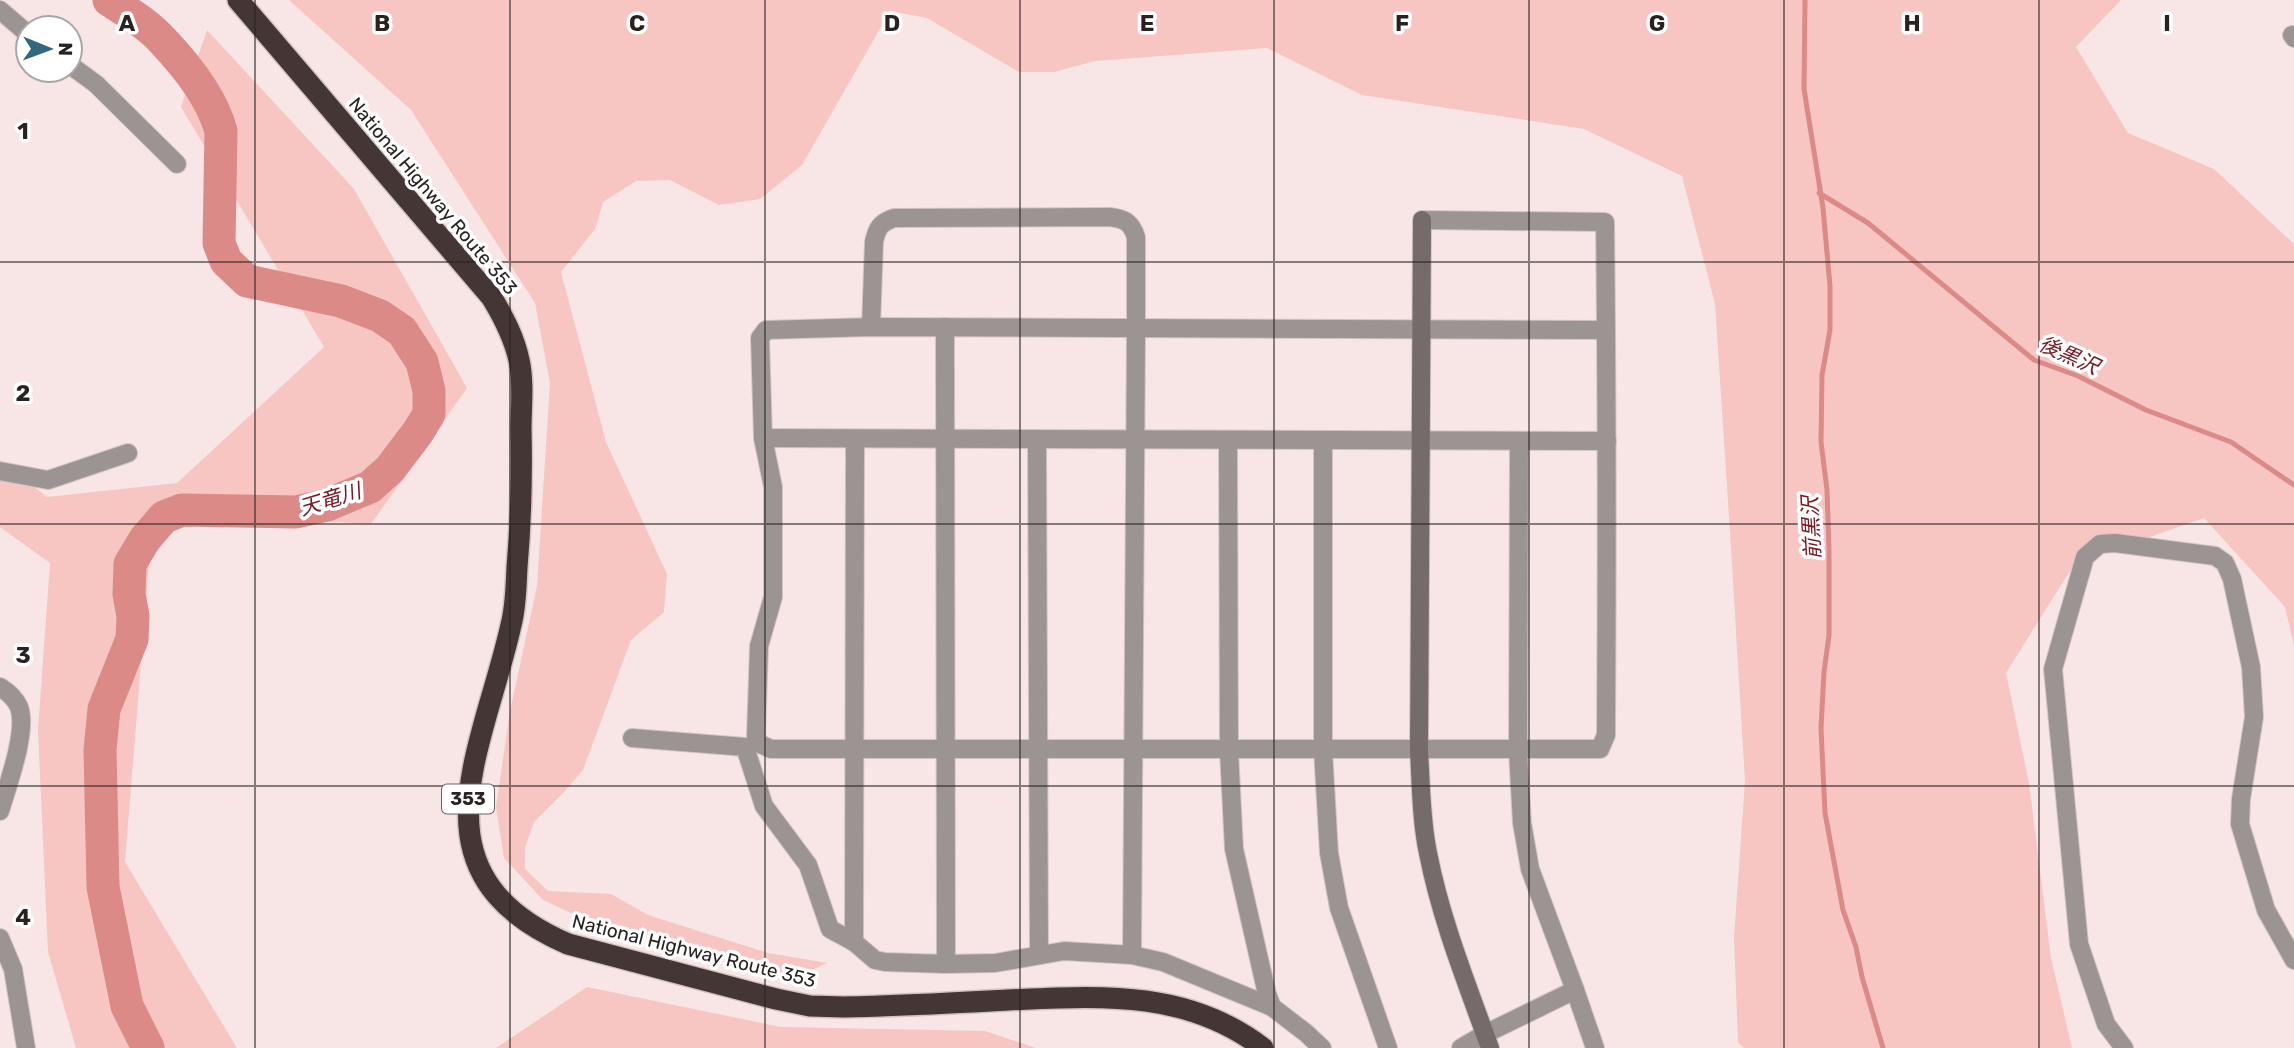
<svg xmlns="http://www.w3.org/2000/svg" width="2294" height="1048" font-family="Rubik,'Noto Sans JP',sans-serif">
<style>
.green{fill:#f7c5c2}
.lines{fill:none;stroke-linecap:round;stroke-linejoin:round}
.stream{stroke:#db8a87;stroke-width:5}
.river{stroke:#db8a87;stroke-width:33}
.street-casing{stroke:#d2c3c2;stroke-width:20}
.secondary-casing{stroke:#d2c3c2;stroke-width:20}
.highway-casing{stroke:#d2c3c2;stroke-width:24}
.street{stroke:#9b9493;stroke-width:18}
.secondary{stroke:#756b6a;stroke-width:18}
.highway{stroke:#433635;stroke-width:21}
.grid{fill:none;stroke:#282221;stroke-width:2;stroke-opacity:0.55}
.labels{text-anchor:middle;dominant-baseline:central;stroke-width:7;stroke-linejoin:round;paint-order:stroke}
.shield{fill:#fff;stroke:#686464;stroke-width:2}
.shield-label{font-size:18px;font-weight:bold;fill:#282221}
.street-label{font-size:19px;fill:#282221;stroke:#fff}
.water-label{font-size:21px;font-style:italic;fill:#771720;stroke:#fff}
.grid-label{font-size:23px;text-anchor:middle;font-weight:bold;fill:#282221;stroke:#fff;stroke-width:7;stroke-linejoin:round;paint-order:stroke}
</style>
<rect width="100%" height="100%" fill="#f7e6e5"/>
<g class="green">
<path d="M 289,0 L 2121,0 L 2076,47 L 2128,133 L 2214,169 L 2294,244 L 2294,646 L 2285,607 L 2204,518 L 2075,563 L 2006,673 L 2029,783 L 2051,958 L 2072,1048 L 1744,1048 L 1738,1043 L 1734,938 L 1745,781 L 1730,532 L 1715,304 L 1682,176 L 1584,129 L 1362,95 L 1267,48 L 1095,61 L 1054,72 L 1019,72 L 927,18 L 890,11 L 802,165 L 760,199 L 719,205 L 670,180 L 636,181 L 603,202 L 595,229 L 561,272 L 606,442 L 667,574 L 664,612 L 631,640 L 583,770 L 563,793 L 534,822 L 525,848 L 525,869 L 548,891 L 611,894 L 648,915 L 768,953 L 827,963 L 800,976 L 716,960 L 586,920 L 543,900 L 504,858 L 496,807 L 510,711 L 537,586 L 550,383 L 535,303 L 411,110 Z"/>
<path d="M 207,30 L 354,189 L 467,388 L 371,524 L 226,516 L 152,526 L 125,862 L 237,1048 L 76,1048 L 48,952 L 38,730 L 50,563 L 0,527 L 0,460 L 47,497 L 177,483 L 324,347 L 181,107 Z"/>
<path d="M 587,987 L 781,1027 L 985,1031 L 1036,1048 L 496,1048 Z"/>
</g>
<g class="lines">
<g class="stream">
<path d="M 1805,0 L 1804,89 L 1823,208 L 1830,286 L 1830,330 L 1822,375 L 1821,442 L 1827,490 L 1829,550 L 1829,635 L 1824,672 L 1821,728 L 1825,813 L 1843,910 L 1856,947 L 1862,977 L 1883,1048"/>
<path d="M 1819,193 L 1868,223 L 2034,360 L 2078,376 L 2146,410 L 2231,442 L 2294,485"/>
</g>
<path class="river" d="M 109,0 C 127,12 148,24 162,40 C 186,65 212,98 221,131 L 219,243 L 226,261 L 247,281 L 341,301 L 380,316 L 402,331 L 422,362 L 429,391 L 429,414 L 418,432 L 390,469 L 370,487 L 327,505 L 296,512 L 182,510 L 164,517 L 145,539 L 130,564 L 129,594 L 133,616 L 132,639 L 104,709 L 100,750 L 103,887 L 127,1006 L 148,1048"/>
<defs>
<g id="street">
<path d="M 0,10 L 28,34"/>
<path d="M 2292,35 L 2294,38"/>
<path d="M 70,65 L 96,84 L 177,164"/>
<path d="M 1422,220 L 1605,222 C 1607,393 1607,564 1606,735 L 1600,749 L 771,749 L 758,743 L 756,736 L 759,646 L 773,597 L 773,487 L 763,438 L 760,338 L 766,330 L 871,327 L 1606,330"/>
<path d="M 871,327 L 874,242 C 877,228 880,223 894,218 L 1110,217 C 1125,219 1131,222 1136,237 L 1136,328 L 1132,955"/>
<path d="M 945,327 L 946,964"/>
<path d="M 763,438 L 1607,441"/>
<path d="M 855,439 L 854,942 L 875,960 L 885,962 L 946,964 L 995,963 L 1064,951 L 1132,955 L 1163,962 L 1272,1007 L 1306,1033 L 1322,1048"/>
<path d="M 1037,439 L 1039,955"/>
<path d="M 1228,440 L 1229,751 L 1234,849 L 1267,994 L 1272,1007"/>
<path d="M 1323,441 L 1323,750 L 1329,853 L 1339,908 L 1388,1048"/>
<path d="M 0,471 L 48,480 L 128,453"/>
<path d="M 0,687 C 8,692 15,698 19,707 C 28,731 7,787 0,811"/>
<path d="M 632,738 L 745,747 L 764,806 L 808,865 L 830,929 L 854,942"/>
<path d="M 0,938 L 13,969 L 26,1048"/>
<path d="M 1575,990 L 1595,1048"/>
<path d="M 1461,1048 L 1485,1034 L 1575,990 L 1530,869 L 1522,823 L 1518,751 L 1519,441"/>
<path d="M 2124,1048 L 2106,1024 L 2079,944 L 2053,669 L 2085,557 L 2100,544 L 2115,543 L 2215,556 L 2225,563 L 2232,579 L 2251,667 L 2254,717 L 2241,799 L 2240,824 L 2266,910 L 2294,960"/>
</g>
<path id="secondary" d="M 1422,220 L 1419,751 C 1421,784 1421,820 1428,853 C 1441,920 1467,984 1490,1048"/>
<path id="highway" d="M 238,0 L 492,298 C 504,318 514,337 519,360 C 524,382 521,407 521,429 C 522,475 521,521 517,567 C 516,586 516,606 511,625 C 483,751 407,874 568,944 L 776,999 L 810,1006 L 844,1007 C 899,1006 953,1003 1008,1000 C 1099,996 1186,989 1263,1048"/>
</defs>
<use href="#street" class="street-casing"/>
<use href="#secondary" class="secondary-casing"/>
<use href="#highway" class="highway-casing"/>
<use href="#street" class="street"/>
<use href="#secondary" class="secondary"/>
<use href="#highway" class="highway"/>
</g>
<path class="grid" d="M 255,0 L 255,1048M 510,0 L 510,1048M 765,0 L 765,1048M 1020,0 L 1020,1048M 1274,0 L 1274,1048M 1529,0 L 1529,1048M 1784,0 L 1784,1048M 2039,0 L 2039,1048M 0,262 L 2294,262M 0,524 L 2294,524M 0,786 L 2294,786"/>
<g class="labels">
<rect class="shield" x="442" y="784.5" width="52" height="29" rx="5"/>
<g class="shield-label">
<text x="468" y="799">353</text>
</g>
<g class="street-label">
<text transform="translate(433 196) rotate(50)">National Highway Route 353</text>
<text transform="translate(694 951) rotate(14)">National Highway Route 353</text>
</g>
<g class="water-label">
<text transform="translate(2069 355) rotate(24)">後黒沢</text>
<text transform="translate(330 499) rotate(-17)">天竜川</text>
<text transform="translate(1811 528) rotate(-93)">前黒沢</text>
</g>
</g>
<g class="grid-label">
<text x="127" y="31">A</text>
<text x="382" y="31">B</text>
<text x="637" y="31">C</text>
<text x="892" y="31">D</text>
<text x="1147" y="31">E</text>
<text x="1402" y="31">F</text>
<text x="1657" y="31">G</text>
<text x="1912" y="31">H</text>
<text x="2167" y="31">I</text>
<text x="23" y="139">1</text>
<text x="23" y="401">2</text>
<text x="23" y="663">3</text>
<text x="23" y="925">4</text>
</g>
<g transform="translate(49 49) rotate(91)"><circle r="33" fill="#ffffff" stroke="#a9a7a6" stroke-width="2"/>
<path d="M0-5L12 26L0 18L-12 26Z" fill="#306781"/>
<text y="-10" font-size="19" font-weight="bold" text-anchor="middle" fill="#282221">N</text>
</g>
</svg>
